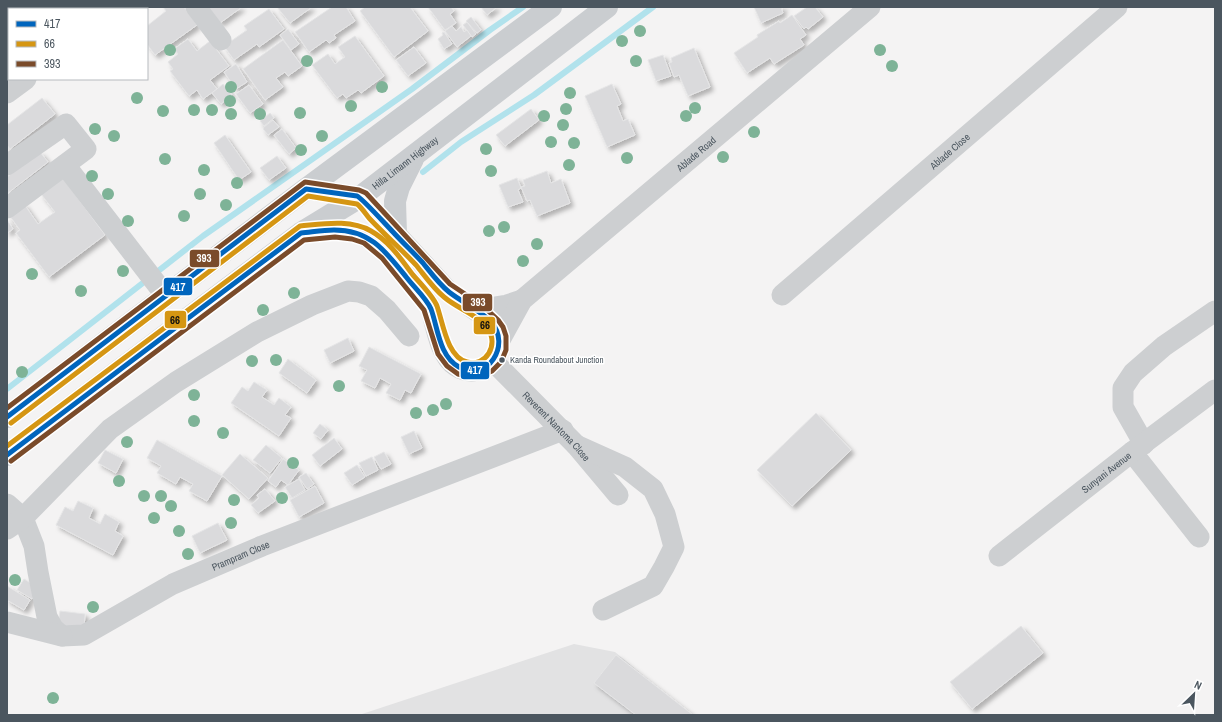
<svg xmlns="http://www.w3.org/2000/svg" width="1222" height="722" font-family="'Archivo Narrow',sans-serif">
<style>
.education{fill:#e2e2e3}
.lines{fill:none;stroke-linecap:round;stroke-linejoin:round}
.stream{stroke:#b1e2ec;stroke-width:6}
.building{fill:#dadadc;stroke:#e5e5e6;filter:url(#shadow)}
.minor{stroke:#cdcfd1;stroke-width:21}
.major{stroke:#cacdd0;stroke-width:22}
.bus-1-casing{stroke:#fff;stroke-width:8}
.bus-2-casing{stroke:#fff;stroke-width:8}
.bus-3-casing{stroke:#fff;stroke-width:8}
.bus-1{stroke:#0065bd;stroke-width:5}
.bus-2{stroke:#d59613;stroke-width:5}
.bus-3{stroke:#7a4b2a;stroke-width:5}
.tree{fill:#7eb397}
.bus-dot{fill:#4b565f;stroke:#fff;stroke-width:1.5}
.labels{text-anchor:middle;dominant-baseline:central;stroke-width:3;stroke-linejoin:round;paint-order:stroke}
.bus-label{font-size:9px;fill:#4b565f;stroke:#fff;text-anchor:start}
.street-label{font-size:10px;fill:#4b565f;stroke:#fff}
.line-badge{stroke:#fff;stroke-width:1.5}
.badge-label{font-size:11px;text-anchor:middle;font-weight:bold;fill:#fff}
.pale-badge-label{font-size:11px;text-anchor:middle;font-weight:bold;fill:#111}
</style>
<defs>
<filter id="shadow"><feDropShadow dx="3.5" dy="3.5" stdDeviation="2" flood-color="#0004"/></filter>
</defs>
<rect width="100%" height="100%" fill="#f4f3f3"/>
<path class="education" d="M 574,644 L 615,652 L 691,715 L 359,715 Z"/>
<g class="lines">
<g class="stream">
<path d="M 7,72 L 9,70"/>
<path d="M 423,172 L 461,142 L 534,95 L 653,7"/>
<path d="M 7,389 L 203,236 L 412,89 L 490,30 L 523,7"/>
</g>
</g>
<g class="building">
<path d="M 7,7 L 44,7 L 45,9 L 9,9 L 9,42 L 8,43 Z"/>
<path d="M 163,7 L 184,7 L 197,25 L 155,55 L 147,44 L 147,26 L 166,11 Z"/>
<path d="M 208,7 L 242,7 L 220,23 Z"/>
<path d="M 277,7 L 312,7 L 290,23 Z"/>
<path d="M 332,7 L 346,7 L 355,21 L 334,35 L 336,38 L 329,43 L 326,40 L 309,52 L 295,32 Z"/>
<path d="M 365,7 L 410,7 L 428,31 L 394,57 L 360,11 Z"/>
<path d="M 428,7 L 451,7 L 454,11 L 450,14 L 456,23 L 445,30 Z"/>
<path d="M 481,7 L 497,7 L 487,15 Z"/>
<path d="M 754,7 L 785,7 L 781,8 L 783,13 L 761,23 Z"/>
<path d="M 807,7 L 815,7 L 823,17 L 808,29 L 806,27 L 804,29 L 794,16 Z"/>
<path d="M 269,9 L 284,29 L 259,47 L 257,44 L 234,60 L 224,46 L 247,30 L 244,26 Z"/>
<path d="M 792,15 L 806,35 L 800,39 L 804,45 L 774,64 L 770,58 L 747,73 L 734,53 L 758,37 L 757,35 L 779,21 L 780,23 Z"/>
<path d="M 471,17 L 481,30 L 477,33 L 466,21 Z"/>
<path d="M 467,22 L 476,34 L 472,37 L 463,25 Z"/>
<path d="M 452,26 L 456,31 L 461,27 L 464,32 L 467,30 L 471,36 L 457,47 L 445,31 Z"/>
<path d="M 288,29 L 299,44 L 291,50 L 280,35 Z"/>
<path d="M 444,32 L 452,44 L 444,49 L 438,39 L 443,35 L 442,33 Z"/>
<path d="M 355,36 L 384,76 L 361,93 L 358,90 L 346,98 L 343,94 L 337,98 L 312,65 L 328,54 L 335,64 L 345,57 L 338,47 Z"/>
<path d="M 188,39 L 197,51 L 210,41 L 229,66 L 210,80 L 217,89 L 203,99 L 197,90 L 189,96 L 170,71 L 173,69 L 168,62 L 178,54 L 174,49 Z"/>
<path d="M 283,40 L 302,66 L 288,76 L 285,72 L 276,78 L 283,87 L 265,100 L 243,69 Z"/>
<path d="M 414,47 L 426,63 L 408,76 L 396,60 Z"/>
<path d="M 694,48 L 710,87 L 688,96 L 679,75 L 674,77 L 669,63 L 672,62 L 671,58 Z"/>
<path d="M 663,55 L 671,76 L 656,81 L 648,60 Z"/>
<path d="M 236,64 L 247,82 L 236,89 L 224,72 Z"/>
<path d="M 223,84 L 232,95 L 221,104 L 212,93 Z"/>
<path d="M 612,84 L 621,104 L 617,106 L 623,121 L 628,119 L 635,135 L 607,147 L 585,96 Z"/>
<path d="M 249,85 L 263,104 L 250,113 L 236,94 Z"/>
<path d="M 42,98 L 55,114 L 10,149 L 7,145 L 7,125 Z"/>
<path d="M 531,109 L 539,120 L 505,146 L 496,135 Z"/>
<path d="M 270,113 L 274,118 L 264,126 L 260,121 Z"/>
<path d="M 273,120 L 279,127 L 268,135 L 263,129 L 264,127 Z"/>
<path d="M 282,129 L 296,148 L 289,154 L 274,135 Z"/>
<path d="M 225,135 L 251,172 L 239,180 L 214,143 Z"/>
<path d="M 40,152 L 48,162 L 8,193 L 7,177 Z"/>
<path d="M 277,156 L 286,168 L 269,180 L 260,168 Z"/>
<path d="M 547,171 L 551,183 L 561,179 L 570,203 L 537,216 L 530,200 L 527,201 L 521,187 L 525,186 L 523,180 Z"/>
<path d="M 63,178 L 105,235 L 49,277 L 16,233 L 20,230 L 9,215 L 24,204 L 38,224 L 55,212 L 41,194 Z"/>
<path d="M 517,178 L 521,188 L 518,190 L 523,202 L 508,207 L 499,185 Z"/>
<path d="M 7,220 L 13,229 L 7,233 Z"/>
<path d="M 348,338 L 354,351 L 330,363 L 324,350 Z"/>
<path d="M 369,347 L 421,374 L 411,393 L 405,390 L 400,400 L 386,393 L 391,384 L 380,378 L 375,388 L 361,381 L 367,370 L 359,366 Z"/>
<path d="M 288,359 L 316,380 L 307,393 L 279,373 Z"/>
<path d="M 254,382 L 267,390 L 262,397 L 274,405 L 279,398 L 291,407 L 285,415 L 291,418 L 279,436 L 231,403 L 242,387 L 248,391 Z"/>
<path d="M 816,413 L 851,450 L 792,506 L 757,470 Z"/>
<path d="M 320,424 L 328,430 L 321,439 L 313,433 Z"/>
<path d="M 414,431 L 422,448 L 409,454 L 401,437 Z"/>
<path d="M 334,438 L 342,449 L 320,466 L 312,455 Z"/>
<path d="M 157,440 L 222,476 L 207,501 L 189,491 L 193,484 L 180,477 L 176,484 L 157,473 L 161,466 L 147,458 Z"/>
<path d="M 266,445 L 282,458 L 270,473 L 253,460 Z"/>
<path d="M 105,450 L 123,459 L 116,473 L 98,463 Z"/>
<path d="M 384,452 L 391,464 L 381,469 L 374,457 Z"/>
<path d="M 240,454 L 268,478 L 249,499 L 222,475 Z"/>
<path d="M 372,457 L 378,470 L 366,476 L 359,463 Z"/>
<path d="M 283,459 L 299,470 L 288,485 L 281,480 L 276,487 L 268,481 Z"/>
<path d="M 357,465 L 365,477 L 352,485 L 344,473 Z"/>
<path d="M 306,473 L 314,484 L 307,489 L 299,477 Z"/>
<path d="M 299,479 L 305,490 L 292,498 L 285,487 Z"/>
<path d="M 315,486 L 324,503 L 299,517 L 290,500 Z"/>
<path d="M 265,489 L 275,501 L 258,513 L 251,505 L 259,498 L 257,495 Z"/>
<path d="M 78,501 L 93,508 L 89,518 L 100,524 L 105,514 L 119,522 L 115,531 L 123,536 L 113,555 L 56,525 L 65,507 L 73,511 Z"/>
<path d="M 218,523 L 227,540 L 200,553 L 192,536 Z"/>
<path d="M 24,579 L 39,588 L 32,599 L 17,590 Z"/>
<path d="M 7,586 L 30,600 L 24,610 L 7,600 Z"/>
<path d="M 60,611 L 85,614 L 84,628 L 58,625 Z"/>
<path d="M 1021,626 L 1043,653 L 972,709 L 950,682 Z"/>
<path d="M 616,655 L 693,715 L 636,715 L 594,683 Z"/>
</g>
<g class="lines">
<g class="minor">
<path d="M 74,7 L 75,9"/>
<path d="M 196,7 L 221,40"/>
<path d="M 119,9 L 122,7"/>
<path d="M 7,93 L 26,79"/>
<path d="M 7,165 L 66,124 L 86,149 L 7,208"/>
<path d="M 65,165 L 166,296"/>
<path d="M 301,233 C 312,232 324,230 335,230 C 372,230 386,251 407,278 C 414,286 428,300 431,309 C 436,327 440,356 456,366 C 483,384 516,349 490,320 L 449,292 L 396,234 L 360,197 L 306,189"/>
<path id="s1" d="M 782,295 L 1117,7"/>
<path d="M 476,310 L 507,305 L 522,300"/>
<path id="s2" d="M 500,340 L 522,300 L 870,7"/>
<path id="s3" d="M 493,361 L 576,445 L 618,495"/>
<path d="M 1144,444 L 1123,407 L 1123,388 L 1133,373 L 1164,346 L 1215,311"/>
<path d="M 576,445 L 625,467 L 653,489 L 665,514 L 674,547 L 664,567 L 653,586 L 603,610"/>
<path d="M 1132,452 L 1199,537"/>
<path id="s4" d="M 7,504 L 23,518 L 34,546 L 38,572 L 47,617 L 53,628 L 62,636 L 84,635 L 173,584 L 262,546 L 563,430"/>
<path d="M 7,529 L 23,518 L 110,429 L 176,382 L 257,332 L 312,305 L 348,291 L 359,292 L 371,296 L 387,310 L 409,336"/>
<path id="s5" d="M 999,556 L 1132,452 L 1215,390"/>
<path d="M 7,622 L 62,636"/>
</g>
<g class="major">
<path d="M 396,234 L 395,201 L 399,187 L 413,159"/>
<path d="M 7,417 L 306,189 L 551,7"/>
<path id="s6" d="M 7,455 L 301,233 L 360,197 L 607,7"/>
</g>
<defs>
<path id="bus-1" d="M 7,417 L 306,189 L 357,196 C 362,198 387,226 393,232 C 403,243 413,252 423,263 C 431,273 439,284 449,292 C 463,303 479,309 491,322 C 512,345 487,383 459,367 C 439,356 438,328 431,309 C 427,299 413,286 407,278 C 386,252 371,230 334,230 C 323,230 312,232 301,233 L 7,455"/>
<path id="bus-2" d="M 7,446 L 300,226 C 323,224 350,219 371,231 C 389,241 401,259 413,275 C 420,283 433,296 437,306 C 443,323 447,357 467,362 C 486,367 499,345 488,329 C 477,314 458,309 444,297 C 433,288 425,276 416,265 C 401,249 384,234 369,218 C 365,213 362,208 357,204 L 308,196 L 11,423"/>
<path id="bus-3" d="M 7,408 L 305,182 L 359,190 L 366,193 L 450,284 L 483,306 L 498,320 L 503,327 L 506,336 L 506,350 L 501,362 L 492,371 L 481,376 L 470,377 L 458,374 L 447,366 L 438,354 L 424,310 L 382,258 L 364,243 L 352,239 L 335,237 L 304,240 L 11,461"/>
</defs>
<use href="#bus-1" class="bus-1-casing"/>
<use href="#bus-2" class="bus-2-casing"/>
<use href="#bus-3" class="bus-3-casing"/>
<use href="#bus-1" class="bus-1"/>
<use href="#bus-2" class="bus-2"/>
<use href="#bus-3" class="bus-3"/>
</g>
<g class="tree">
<circle cx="640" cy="31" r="6"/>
<circle cx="622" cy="41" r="6"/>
<circle cx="170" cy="50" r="6"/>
<circle cx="880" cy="50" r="6"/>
<circle cx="307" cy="61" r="6"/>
<circle cx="636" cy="61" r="6"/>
<circle cx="892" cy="66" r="6"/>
<circle cx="231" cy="87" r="6"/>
<circle cx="382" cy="87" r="6"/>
<circle cx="570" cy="93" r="6"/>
<circle cx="137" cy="98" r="6"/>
<circle cx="230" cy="101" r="6"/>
<circle cx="351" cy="106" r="6"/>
<circle cx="695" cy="108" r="6"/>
<circle cx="566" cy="109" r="6"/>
<circle cx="194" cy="110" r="6"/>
<circle cx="212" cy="110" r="6"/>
<circle cx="163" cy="111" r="6"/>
<circle cx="300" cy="113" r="6"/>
<circle cx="231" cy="114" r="6"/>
<circle cx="260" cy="114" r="6"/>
<circle cx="544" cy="116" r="6"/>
<circle cx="686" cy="116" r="6"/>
<circle cx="563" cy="125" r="6"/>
<circle cx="95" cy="129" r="6"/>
<circle cx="754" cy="132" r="6"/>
<circle cx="114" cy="136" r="6"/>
<circle cx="322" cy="136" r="6"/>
<circle cx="551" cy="142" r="6"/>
<circle cx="574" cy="143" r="6"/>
<circle cx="486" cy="149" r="6"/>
<circle cx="301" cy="150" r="6"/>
<circle cx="723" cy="157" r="6"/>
<circle cx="627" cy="158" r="6"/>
<circle cx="165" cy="159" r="6"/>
<circle cx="569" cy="165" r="6"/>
<circle cx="204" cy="170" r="6"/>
<circle cx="491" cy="171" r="6"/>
<circle cx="92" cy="176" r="6"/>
<circle cx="237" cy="183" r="6"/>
<circle cx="108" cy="194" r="6"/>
<circle cx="200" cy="194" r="6"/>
<circle cx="226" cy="205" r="6"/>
<circle cx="184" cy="216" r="6"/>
<circle cx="128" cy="221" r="6"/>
<circle cx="504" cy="227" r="6"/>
<circle cx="489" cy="231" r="6"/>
<circle cx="537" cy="244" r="6"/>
<circle cx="523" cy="261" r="6"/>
<circle cx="123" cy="271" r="6"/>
<circle cx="32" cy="274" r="6"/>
<circle cx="81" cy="291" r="6"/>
<circle cx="294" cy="293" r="6"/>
<circle cx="263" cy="310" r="6"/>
<circle cx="276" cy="360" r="6"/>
<circle cx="252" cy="361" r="6"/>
<circle cx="22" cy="372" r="6"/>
<circle cx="339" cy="386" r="6"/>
<circle cx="194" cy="395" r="6"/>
<circle cx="446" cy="404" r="6"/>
<circle cx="433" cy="410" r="6"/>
<circle cx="416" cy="413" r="6"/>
<circle cx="194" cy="421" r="6"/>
<circle cx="223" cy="433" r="6"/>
<circle cx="127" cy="442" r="6"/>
<circle cx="293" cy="463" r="6"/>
<circle cx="119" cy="481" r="6"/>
<circle cx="144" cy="496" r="6"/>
<circle cx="161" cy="496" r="6"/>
<circle cx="282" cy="498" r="6"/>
<circle cx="234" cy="500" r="6"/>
<circle cx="171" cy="506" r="6"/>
<circle cx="154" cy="518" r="6"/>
<circle cx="231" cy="523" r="6"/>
<circle cx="179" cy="531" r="6"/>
<circle cx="188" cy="554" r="6"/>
<circle cx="15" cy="580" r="6"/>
<circle cx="93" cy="607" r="6"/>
<circle cx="53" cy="698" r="6"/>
</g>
<circle class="bus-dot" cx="502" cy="360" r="3.5"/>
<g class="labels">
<g class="bus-label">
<text x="510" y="360">Kanda Roundabout Junction</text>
</g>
<g class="street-label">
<text stroke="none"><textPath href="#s1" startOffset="221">Ablade Close</textPath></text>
<text stroke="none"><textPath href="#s2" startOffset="273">Ablade Road</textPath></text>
<text stroke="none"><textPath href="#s6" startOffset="494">Hilla Limann Highway</textPath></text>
<text stroke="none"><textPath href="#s3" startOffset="91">Reverent Nantoma Close</textPath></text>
<text stroke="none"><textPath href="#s5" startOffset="136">Sunyani Avenue</textPath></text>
<text stroke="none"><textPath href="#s4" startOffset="346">Prampram Close</textPath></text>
</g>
</g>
<g class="line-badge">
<rect x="189" y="249" width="31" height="19" rx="4" fill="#7a4b2a"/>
<rect x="163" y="277" width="30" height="19" rx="4" fill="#0065bd"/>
<rect x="462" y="293" width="31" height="19" rx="4" fill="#7a4b2a"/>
<rect x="164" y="310" width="23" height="19" rx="4" fill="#d59613"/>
<rect x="473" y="316" width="23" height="19" rx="4" fill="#d59613"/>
<rect x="460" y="361" width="30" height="19" rx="4" fill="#0065bd"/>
</g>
<g class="badge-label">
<text x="204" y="262">393</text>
<text x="178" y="291">417</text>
<text x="478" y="306">393</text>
<text x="475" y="374">417</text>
</g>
<g class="pale-badge-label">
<text x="175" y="324">66</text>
<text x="485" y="329">66</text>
</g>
<rect width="1222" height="722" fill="none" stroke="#4b565f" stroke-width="16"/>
<rect x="8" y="8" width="140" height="72" fill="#ffffff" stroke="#b7bbbf"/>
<rect x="16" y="21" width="20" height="6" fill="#0065bd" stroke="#b7bbbf"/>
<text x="44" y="28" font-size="12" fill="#4b565f">417</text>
<rect x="16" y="41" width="20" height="6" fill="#d59613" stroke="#b7bbbf"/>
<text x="44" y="48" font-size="12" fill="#4b565f">66</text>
<rect x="16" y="61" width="20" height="6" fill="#7a4b2a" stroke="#b7bbbf"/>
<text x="44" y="68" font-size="12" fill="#4b565f">393</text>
<g transform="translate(1194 694) rotate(25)" stroke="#ffffff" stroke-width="3" paint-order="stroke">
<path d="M0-3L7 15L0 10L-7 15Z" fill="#4b565f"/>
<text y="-6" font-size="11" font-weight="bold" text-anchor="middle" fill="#4b565f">N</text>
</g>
</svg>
